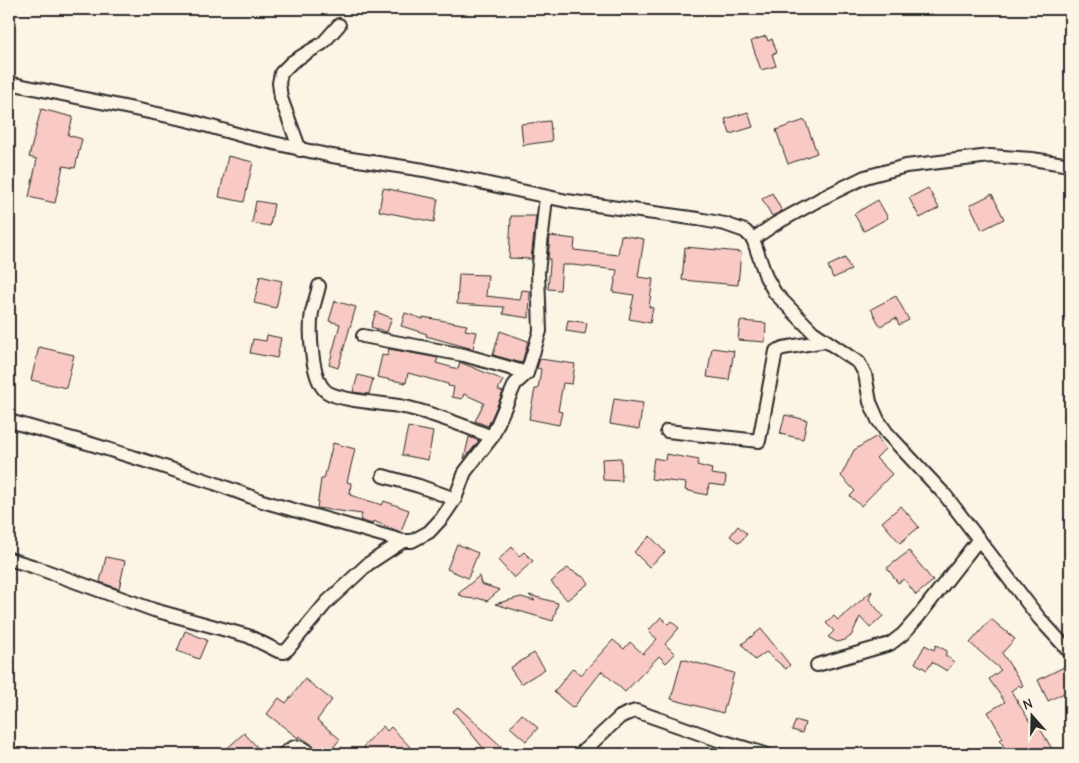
<svg xmlns="http://www.w3.org/2000/svg" width="1079" height="763" font-family="'Comic Neue',sans-serif">
<style>
.building{fill:#f9c9c4;stroke:#2b2b2b}
.lines{fill:none;stroke-linecap:round;stroke-linejoin:round}
.minor-casing{stroke:#2b2b2b;stroke-width:16}
.minor{stroke:#fcf5e5;stroke-width:12}
</style>
<rect width="100%" height="100%" fill="#fcf5e5"/>
<filter id="ink" filterUnits="userSpaceOnUse"><feTurbulence type="fractalNoise" baseFrequency=".02" numOctaves="2"/><feDisplacementMap in="SourceGraphic" scale="10" xChannelSelector="R" yChannelSelector="G"/><feConvolveMatrix kernelMatrix="1 2 1 2 8 2 1 2 1" color-interpolation-filters="sRGB"/></filter>
<g filter="url(#ink)">
<g class="building">
<path d="M 766,36 L 768,41 L 772,39 L 777,53 L 772,54 L 776,66 L 761,70 L 751,41 Z"/>
<path d="M 41,109 L 73,117 L 68,135 L 82,139 L 75,168 L 63,166 L 55,203 L 29,197 L 37,159 L 29,157 Z"/>
<path d="M 748,112 L 753,127 L 730,134 L 725,119 Z"/>
<path d="M 805,120 L 817,153 L 788,164 L 776,130 Z"/>
<path d="M 550,121 L 552,141 L 523,145 L 521,124 Z"/>
<path d="M 228,156 L 253,162 L 244,202 L 219,197 Z"/>
<path d="M 383,188 L 438,199 L 434,222 L 379,211 Z"/>
<path d="M 928,188 L 939,208 L 920,218 L 909,198 Z"/>
<path d="M 772,193 L 782,211 L 772,216 L 762,199 Z"/>
<path d="M 992,194 L 1004,219 L 982,230 L 970,205 Z"/>
<path d="M 878,200 L 888,218 L 864,231 L 854,214 Z"/>
<path d="M 256,201 L 274,204 L 270,226 L 252,223 Z"/>
<path d="M 511,216 L 536,216 L 531,259 L 509,258 Z"/>
<path d="M 621,235 L 644,239 L 638,277 L 653,279 L 649,307 L 653,308 L 650,323 L 629,319 L 634,295 L 613,292 L 617,270 L 573,265 L 562,265 L 560,290 L 548,289 L 550,264 L 550,259 L 548,259 L 550,236 L 575,239 L 574,250 L 618,255 Z"/>
<path d="M 685,247 L 741,252 L 738,285 L 682,280 Z"/>
<path d="M 845,258 L 851,270 L 833,278 L 828,266 Z"/>
<path d="M 459,274 L 488,275 L 486,296 L 520,300 L 522,290 L 530,291 L 529,318 L 503,314 L 504,307 L 457,304 Z"/>
<path d="M 260,276 L 282,281 L 276,308 L 254,303 Z"/>
<path d="M 896,296 L 909,320 L 899,325 L 896,318 L 880,326 L 871,309 Z"/>
<path d="M 335,301 L 356,307 L 338,368 L 329,365 L 340,324 L 329,321 Z"/>
<path d="M 376,312 L 392,318 L 387,332 L 371,327 Z"/>
<path d="M 405,313 L 423,319 L 423,317 L 467,325 L 465,330 L 477,332 L 473,349 L 426,336 L 427,334 L 401,326 Z"/>
<path d="M 568,320 L 587,323 L 585,334 L 566,331 Z"/>
<path d="M 740,321 L 766,323 L 765,342 L 738,340 Z"/>
<path d="M 500,331 L 528,341 L 522,363 L 493,355 Z"/>
<path d="M 267,335 L 281,338 L 277,358 L 250,353 L 253,339 L 266,341 Z"/>
<path d="M 39,347 L 74,355 L 66,388 L 31,380 Z"/>
<path d="M 712,348 L 734,351 L 729,380 L 707,377 Z"/>
<path d="M 389,349 L 438,358 L 436,363 L 458,369 L 460,362 L 462,363 L 503,380 L 498,390 L 503,392 L 488,426 L 475,421 L 484,403 L 464,394 L 462,399 L 452,397 L 454,387 L 448,386 L 448,384 L 408,373 L 406,383 L 377,377 L 382,355 L 387,356 Z"/>
<path d="M 540,359 L 575,364 L 572,384 L 563,383 L 558,411 L 562,412 L 559,425 L 529,419 L 535,389 L 538,389 L 541,369 L 537,368 Z"/>
<path d="M 358,375 L 373,379 L 369,394 L 353,392 Z"/>
<path d="M 614,399 L 643,403 L 639,429 L 610,424 Z"/>
<path d="M 785,415 L 807,420 L 803,439 L 780,434 Z"/>
<path d="M 408,427 L 433,432 L 428,460 L 402,455 Z"/>
<path d="M 877,436 L 885,449 L 876,458 L 892,474 L 861,506 L 850,496 L 855,491 L 841,476 L 854,450 Z"/>
<path d="M 469,437 L 479,441 L 464,459 Z"/>
<path d="M 333,443 L 355,449 L 347,482 L 351,483 L 350,495 L 382,505 L 384,501 L 409,510 L 401,532 L 373,521 L 372,524 L 360,520 L 362,514 L 317,508 L 321,479 L 324,479 Z"/>
<path d="M 666,454 L 699,460 L 697,465 L 712,469 L 711,474 L 726,476 L 725,486 L 709,484 L 707,495 L 685,490 L 686,483 L 651,479 L 654,458 L 665,460 Z"/>
<path d="M 621,458 L 622,481 L 603,480 L 602,459 Z"/>
<path d="M 901,506 L 919,527 L 900,543 L 882,522 Z"/>
<path d="M 738,526 L 747,534 L 739,543 L 730,536 Z"/>
<path d="M 650,536 L 665,552 L 649,567 L 634,552 Z"/>
<path d="M 457,544 L 478,553 L 468,578 L 447,569 Z"/>
<path d="M 512,547 L 519,556 L 524,552 L 533,561 L 514,578 L 498,560 Z"/>
<path d="M 909,551 L 933,581 L 916,595 L 904,579 L 898,583 L 887,568 Z"/>
<path d="M 106,557 L 125,561 L 119,589 L 100,582 Z"/>
<path d="M 567,568 L 585,578 L 589,583 L 567,600 L 551,582 Z"/>
<path d="M 479,576 L 481,584 L 500,590 L 487,601 L 477,598 L 475,599 L 466,598 L 458,594 Z"/>
<path d="M 872,591 L 869,599 L 883,616 L 870,628 L 860,617 L 851,636 L 845,640 L 837,642 L 828,637 L 834,631 L 826,623 L 834,616 L 838,620 Z"/>
<path d="M 529,595 L 558,603 L 553,621 L 495,604 L 521,597 L 535,601 Z"/>
<path d="M 661,617 L 668,624 L 671,621 L 679,628 L 665,644 L 675,654 L 666,663 L 659,656 L 625,692 L 602,671 L 573,708 L 554,692 L 573,668 L 581,675 L 613,640 L 624,649 L 630,642 L 643,654 L 657,639 L 648,631 Z"/>
<path d="M 991,619 L 1015,639 L 1002,653 L 1023,685 L 1021,687 L 1019,685 L 1011,691 L 1030,722 L 1035,720 L 1055,754 L 1008,754 L 1000,740 L 1003,738 L 988,712 L 1005,702 L 989,679 L 1001,670 L 970,643 Z"/>
<path d="M 761,629 L 790,665 L 786,669 L 766,652 L 755,660 L 742,644 Z"/>
<path d="M 185,631 L 207,640 L 199,659 L 177,651 Z"/>
<path d="M 925,645 L 934,650 L 936,645 L 947,651 L 945,655 L 954,662 L 947,671 L 932,662 L 927,670 L 915,663 Z"/>
<path d="M 534,653 L 545,669 L 521,684 L 510,668 Z"/>
<path d="M 682,659 L 734,673 L 723,713 L 671,699 Z"/>
<path d="M 1064,667 L 1070,679 L 1070,690 L 1048,701 L 1038,680 Z"/>
<path d="M 305,679 L 332,700 L 317,720 L 340,739 L 328,754 L 322,754 L 311,744 L 299,736 L 298,738 L 267,714 L 279,698 L 286,703 Z"/>
<path d="M 458,707 L 490,736 L 510,754 L 488,754 L 453,711 Z"/>
<path d="M 522,714 L 538,728 L 526,741 L 510,727 Z"/>
<path d="M 796,720 L 805,723 L 802,733 L 792,730 Z"/>
<path d="M 383,726 L 387,731 L 391,727 L 417,754 L 371,754 L 363,747 Z"/>
<path d="M 244,733 L 259,749 L 254,754 L 221,754 Z"/>
</g>
<g class="lines">
<defs>
<g id="minor">
<path d="M 9,83 L 187,120 L 247,137 L 332,156 L 424,170 L 567,201 L 698,219 L 725,224 L 745,231 L 753,239 L 775,224 L 822,198 L 865,177 L 906,166 L 990,156 L 1032,159 L 1070,165"/>
<path d="M 300,150 L 281,98 L 279,83 L 281,73 L 292,62 L 323,43 L 339,25"/>
<path d="M 753,239 L 766,277 L 775,293 L 813,332 L 859,363 L 865,374 L 870,402 L 878,420 L 887,433 L 945,495 L 1039,618 L 1070,652"/>
<path d="M 319,286 C 317,295 314,304 312,312 C 309,330 311,381 327,392 C 342,402 390,403 409,408 C 437,415 465,426 492,437"/>
<path d="M 363,336 L 464,355 L 527,373"/>
<path d="M 9,421 L 91,444 L 152,463 L 214,483 L 262,501 L 403,541"/>
<path d="M 667,431 L 759,441 L 776,351 L 783,348 L 825,341"/>
<path d="M 383,476 L 419,486 L 455,499"/>
<path d="M 9,559 L 32,566 L 154,610 L 248,636 L 278,651 L 284,652 L 288,649 L 327,602 L 368,564 L 403,541 L 412,541 L 429,532 L 442,518 L 455,499 L 465,472 L 492,437 L 515,384 L 527,373 L 540,331 L 538,273 L 546,197"/>
<path d="M 817,665 L 890,644 L 903,634 L 918,617 L 979,539"/>
<path d="M 284,754 C 296,744 298,744 311,754"/>
<path d="M 580,754 L 620,717 L 626,714 L 636,711 L 718,740 L 765,754"/>
</g>
</defs>
<use href="#minor" class="minor-casing"/>
<use href="#minor" class="minor"/>
</g>
</g>
<rect width="1079" height="763" fill="none" stroke="#fcf5e5" stroke-width="30"/>
<rect x="15" y="15" width="1049" height="733" fill="none" stroke="#2b2b2b" stroke-width="2" filter="url(#ink)"/>
<g transform="translate(1032 716) rotate(340)" stroke="#fcf5e5" stroke-width="4" paint-order="stroke">
<path d="M0-4L9 19L0 12L-9 19Z" fill="#2b2b2b"/>
<text y="-8" font-size="14" font-weight="bold" text-anchor="middle" fill="#2b2b2b">N</text>
</g>
</svg>
